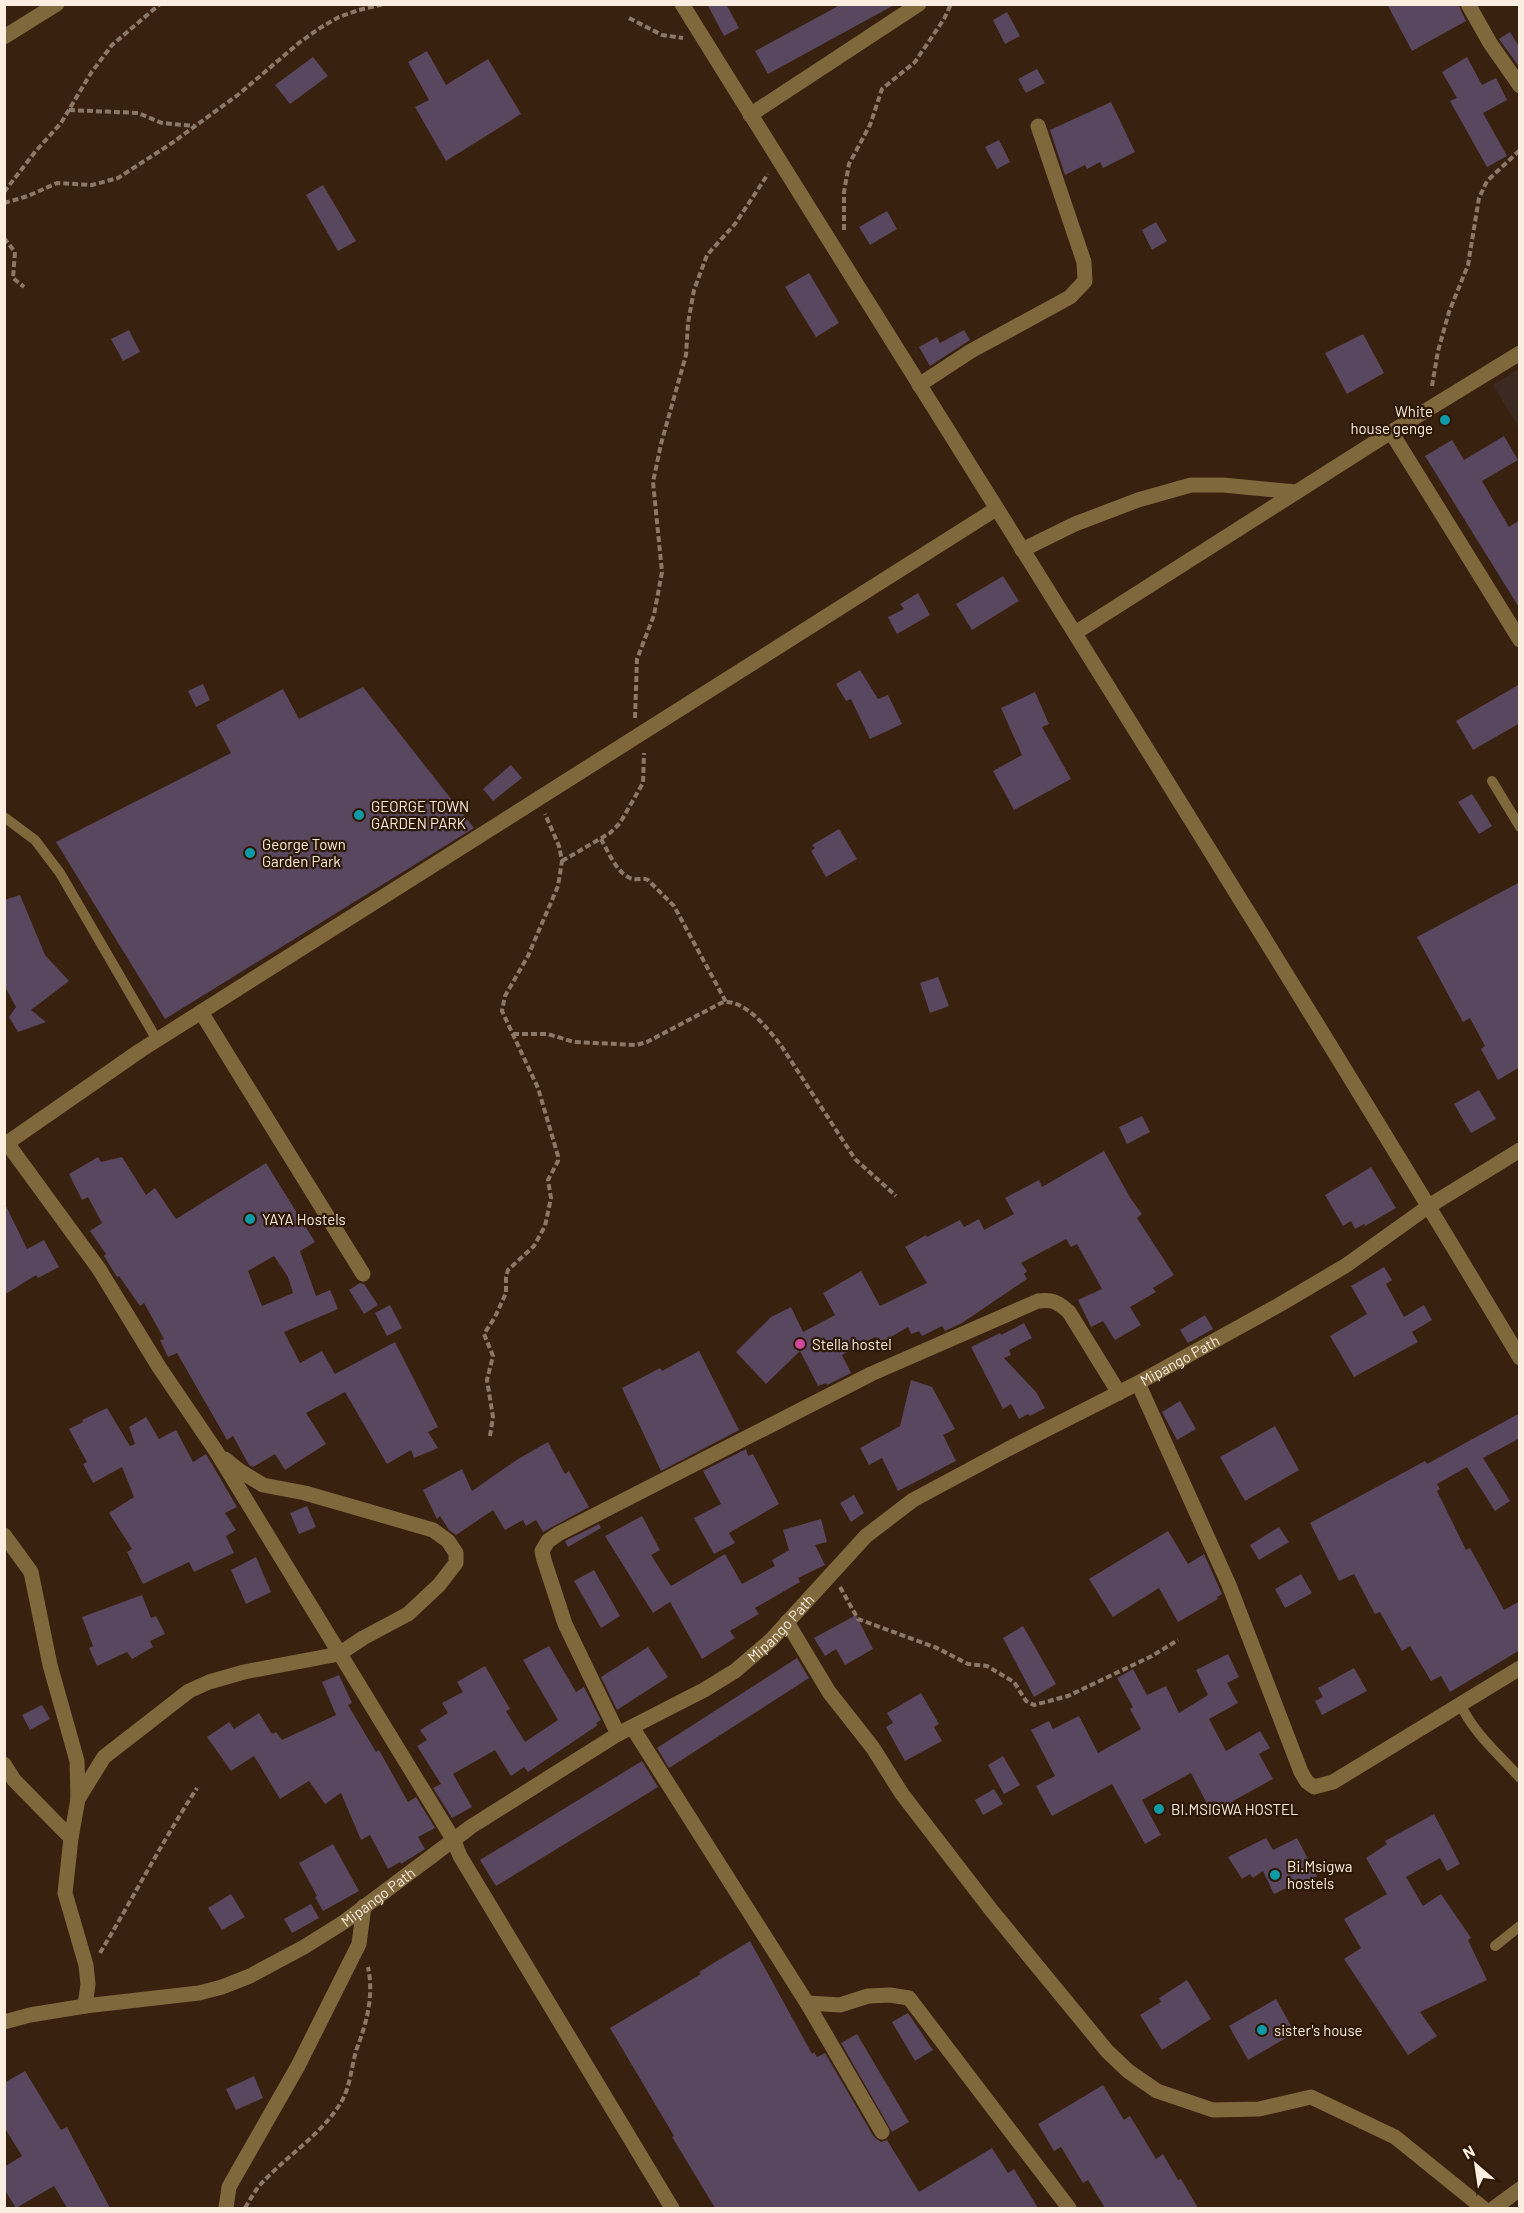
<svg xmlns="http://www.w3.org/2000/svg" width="1524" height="2213" font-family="Barlow,sans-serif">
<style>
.education{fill:#3c2a22}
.building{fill:#59465f;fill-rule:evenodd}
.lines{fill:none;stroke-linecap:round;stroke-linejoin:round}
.path{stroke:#8c7868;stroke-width:4;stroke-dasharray:6 3;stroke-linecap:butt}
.service{stroke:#80683d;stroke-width:10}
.minor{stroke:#80683d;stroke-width:15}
.culture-dot{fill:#0f9aa8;stroke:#2d1805;stroke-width:2}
.hotel-dot{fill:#d1479c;stroke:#2d1805;stroke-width:2}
.labels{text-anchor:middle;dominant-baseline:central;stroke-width:4.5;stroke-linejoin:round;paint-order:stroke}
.poi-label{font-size:15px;fill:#fcede1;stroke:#2d1805;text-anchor:start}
.street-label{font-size:15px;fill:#fcede1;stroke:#2d1805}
</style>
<rect width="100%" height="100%" fill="#38210e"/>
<path class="education" d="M 1519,369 L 1519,428 L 1493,385 Z"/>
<g class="building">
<path d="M 707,4 L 726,4 L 739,28 L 724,36 Z"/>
<path d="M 842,4 L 896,4 L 768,74 L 755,51 Z"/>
<path d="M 1387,4 L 1458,4 L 1466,21 L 1412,51 Z"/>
<path d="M 1007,12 L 1020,36 L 1005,44 L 993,20 Z"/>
<path d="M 1510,32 L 1520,48 L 1520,68 L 1499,39 Z"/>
<path d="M 427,51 L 446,85 L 488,59 L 521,114 L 446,161 L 415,107 L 429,100 L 408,62 Z"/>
<path d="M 313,57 L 328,76 L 290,104 L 275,85 Z"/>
<path d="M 1467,57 L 1482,85 L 1496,78 L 1507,100 L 1483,113 L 1507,156 L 1487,167 L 1450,101 L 1457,98 L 1442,72 Z"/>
<path d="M 1037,69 L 1045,83 L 1026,93 L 1018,79 Z"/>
<path d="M 1111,102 L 1135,152 L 1103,168 L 1100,162 L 1087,169 L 1085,165 L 1065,175 L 1050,130 Z"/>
<path d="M 999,140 L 1010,162 L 997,169 L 985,147 Z"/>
<path d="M 323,185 L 356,241 L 338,251 L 306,195 Z"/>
<path d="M 887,211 L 897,229 L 870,245 L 859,227 Z"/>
<path d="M 1156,222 L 1167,241 L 1152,250 L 1142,230 Z"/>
<path d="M 809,273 L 839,323 L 816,337 L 785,287 Z"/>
<path d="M 129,330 L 140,352 L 123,361 L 111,339 Z"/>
<path d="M 964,330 L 970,340 L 930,366 L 919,347 L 937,337 L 940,343 Z"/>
<path d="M 1363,334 L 1384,373 L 1347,394 L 1325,353 Z"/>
<path d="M 1504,436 L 1518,460 L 1482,481 L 1509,527 L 1520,520 L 1520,609 L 1425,456 L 1452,440 L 1464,460 Z"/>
<path d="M 1003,576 L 1019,601 L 972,630 L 956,604 Z"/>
<path d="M 918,593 L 930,615 L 897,634 L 888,617 L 904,609 L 900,604 Z"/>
<path d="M 860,670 L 878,699 L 888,695 L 902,724 L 870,739 L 851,699 L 846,701 L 836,684 Z"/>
<path d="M 203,684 L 210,700 L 196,707 L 188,691 Z"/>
<path d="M 1520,684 L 1520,723 L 1473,750 L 1456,721 Z"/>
<path d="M 363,687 L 474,828 L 165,1019 L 56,842 L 231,753 L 216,725 L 283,689 L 299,719 Z"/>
<path d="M 1035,692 L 1049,724 L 1042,727 L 1071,779 L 1014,810 L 993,771 L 1022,755 L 1001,708 Z"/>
<path d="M 511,765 L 522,778 L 493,801 L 483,789 Z"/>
<path d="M 1472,794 L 1492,826 L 1479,834 L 1458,802 Z"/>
<path d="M 839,829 L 857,859 L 826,877 L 811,851 L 815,848 L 812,845 Z"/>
<path d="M 1520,882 L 1520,1067 L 1498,1080 L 1481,1049 L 1485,1046 L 1470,1018 L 1463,1022 L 1417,937 Z"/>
<path d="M 20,895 L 45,955 L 69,981 L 31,1010 L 46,1022 L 18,1032 L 9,1017 L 16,1007 L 4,985 L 4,900 Z"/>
<path d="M 938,977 L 949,1006 L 930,1013 L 920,983 Z"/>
<path d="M 1479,1090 L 1496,1119 L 1471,1133 L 1454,1104 Z"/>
<path d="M 1142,1116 L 1150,1132 L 1127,1144 L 1119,1127 Z"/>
<path d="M 1104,1151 L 1131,1199 L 1142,1214 L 1137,1218 L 1174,1275 L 1153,1288 L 1156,1292 L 1130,1307 L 1141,1325 L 1115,1340 L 1103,1321 L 1091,1327 L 1078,1300 L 1102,1289 L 1077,1244 L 1071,1247 L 1066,1239 L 1021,1263 L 1027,1271 L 1024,1274 L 1027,1279 L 962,1323 L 945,1331 L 942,1326 L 922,1336 L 919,1331 L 911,1334 L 908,1327 L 879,1344 L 875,1337 L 842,1355 L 851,1373 L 827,1385 L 826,1383 L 818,1386 L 800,1351 L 766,1384 L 736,1352 L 771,1317 L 791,1307 L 803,1332 L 835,1315 L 823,1293 L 861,1271 L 880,1306 L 927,1283 L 905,1247 L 926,1235 L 927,1237 L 960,1220 L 964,1227 L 979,1219 L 984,1230 L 1014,1214 L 1005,1198 L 1039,1180 L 1042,1187 Z"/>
<path d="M 98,1157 L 101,1162 L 122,1157 L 146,1195 L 155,1188 L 176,1219 L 266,1163 L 315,1242 L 300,1251 L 316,1296 L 330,1290 L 338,1309 L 284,1332 L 300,1363 L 322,1351 L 335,1374 L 395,1342 L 438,1427 L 428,1432 L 438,1448 L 414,1458 L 411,1450 L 387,1464 L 345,1392 L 306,1413 L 326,1444 L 285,1470 L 275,1454 L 253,1467 L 249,1465 L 233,1436 L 227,1440 L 177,1353 L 168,1357 L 160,1340 L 164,1339 L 144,1303 L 140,1306 L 119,1276 L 117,1277 L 104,1256 L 106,1254 L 90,1231 L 102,1223 L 88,1197 L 82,1200 L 69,1174 ZM 274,1256 L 288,1277 L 293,1293 L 262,1306 L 248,1271 Z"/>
<path d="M 1371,1167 L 1396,1208 L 1365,1226 L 1364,1224 L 1355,1229 L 1351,1221 L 1343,1226 L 1325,1195 Z"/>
<path d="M 4,1202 L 27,1249 L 44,1240 L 59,1267 L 38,1278 L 36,1275 L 4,1295 Z"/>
<path d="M 1384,1267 L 1392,1280 L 1386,1284 L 1404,1317 L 1424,1305 L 1432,1320 L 1412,1332 L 1418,1342 L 1354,1377 L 1330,1336 L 1367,1314 L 1351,1286 Z"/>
<path d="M 360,1283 L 364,1284 L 378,1305 L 364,1314 L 349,1290 Z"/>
<path d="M 390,1305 L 402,1328 L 387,1336 L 375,1313 Z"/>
<path d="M 1205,1315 L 1213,1329 L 1188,1343 L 1180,1330 Z"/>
<path d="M 1024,1323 L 1032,1338 L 1009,1350 L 1011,1355 L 1004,1358 L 1036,1392 L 1045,1408 L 1030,1416 L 1028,1414 L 1019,1419 L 1011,1404 L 1003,1409 L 971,1347 L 1000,1333 L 1001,1335 Z"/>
<path d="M 699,1351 L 739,1430 L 661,1471 L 622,1388 L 660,1368 L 662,1371 Z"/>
<path d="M 911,1380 L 932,1387 L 955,1429 L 943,1435 L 956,1461 L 898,1491 L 882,1458 L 869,1465 L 860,1448 L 900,1426 Z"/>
<path d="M 1180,1401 L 1196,1429 L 1177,1440 L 1162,1412 Z"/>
<path d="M 107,1408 L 130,1446 L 135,1444 L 129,1427 L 146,1417 L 159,1439 L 176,1430 L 193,1462 L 206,1454 L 237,1507 L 225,1513 L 236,1530 L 226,1536 L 234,1553 L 194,1572 L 189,1562 L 143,1584 L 127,1552 L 132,1549 L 109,1513 L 134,1497 L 122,1467 L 93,1483 L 83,1464 L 87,1462 L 69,1429 L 83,1422 L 82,1420 Z"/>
<path d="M 1520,1413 L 1520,1438 L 1483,1458 L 1510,1501 L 1495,1511 L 1467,1467 L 1437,1484 L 1440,1489 L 1437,1491 L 1466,1550 L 1470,1548 L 1504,1610 L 1520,1601 L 1520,1650 L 1450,1692 L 1441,1676 L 1431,1681 L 1410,1646 L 1402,1651 L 1380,1612 L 1375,1614 L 1354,1574 L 1339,1581 L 1310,1523 L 1425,1461 L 1427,1464 Z"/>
<path d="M 1275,1426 L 1299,1470 L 1245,1501 L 1220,1457 Z"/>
<path d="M 548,1442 L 565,1474 L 569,1471 L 589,1507 L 543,1532 L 536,1520 L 526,1526 L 523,1520 L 505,1530 L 493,1510 L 456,1535 L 449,1530 L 440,1516 L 437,1519 L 423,1490 L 462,1469 L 472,1491 L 518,1459 Z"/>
<path d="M 746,1449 L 748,1456 L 753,1454 L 779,1504 L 729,1533 L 735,1543 L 714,1554 L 694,1518 L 721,1504 L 703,1471 Z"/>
<path d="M 854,1495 L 864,1513 L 851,1522 L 840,1503 Z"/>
<path d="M 307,1506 L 316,1527 L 299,1534 L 290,1513 Z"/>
<path d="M 642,1516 L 660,1550 L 651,1555 L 671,1586 L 725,1554 L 742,1584 L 775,1566 L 772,1560 L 789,1550 L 783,1530 L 821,1519 L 827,1542 L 815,1545 L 825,1565 L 798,1578 L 800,1582 L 755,1608 L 759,1614 L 730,1631 L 735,1638 L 702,1659 L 670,1602 L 653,1613 L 605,1536 Z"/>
<path d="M 599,1524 L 601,1528 L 568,1547 L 565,1541 Z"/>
<path d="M 1279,1527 L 1289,1542 L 1259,1560 L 1250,1545 Z"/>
<path d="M 1168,1531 L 1188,1564 L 1204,1554 L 1222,1594 L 1217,1597 L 1218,1599 L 1178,1622 L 1159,1588 L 1113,1617 L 1089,1579 Z"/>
<path d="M 256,1557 L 271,1592 L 246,1604 L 231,1570 Z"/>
<path d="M 594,1570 L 620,1616 L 601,1628 L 574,1581 Z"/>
<path d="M 1301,1574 L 1312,1593 L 1285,1608 L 1275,1589 Z"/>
<path d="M 142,1595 L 151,1618 L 156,1616 L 165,1634 L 150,1641 L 153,1647 L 132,1659 L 127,1652 L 97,1666 L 89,1648 L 93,1646 L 82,1617 Z"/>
<path d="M 856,1615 L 873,1649 L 845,1665 L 836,1649 L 825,1656 L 814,1638 Z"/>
<path d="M 1023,1626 L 1056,1684 L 1034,1697 L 1003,1638 Z"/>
<path d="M 549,1646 L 576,1692 L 584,1687 L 601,1720 L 596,1723 L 598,1725 L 528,1772 L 524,1767 L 511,1776 L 495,1750 L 453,1774 L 472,1807 L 452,1818 L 433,1788 L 441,1784 L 417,1746 L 427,1740 L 420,1730 L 448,1713 L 442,1703 L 463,1692 L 457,1682 L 485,1666 L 510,1709 L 506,1711 L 525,1742 L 558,1720 L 523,1660 Z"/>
<path d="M 648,1647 L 668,1677 L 617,1710 L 601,1677 Z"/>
<path d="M 1228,1654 L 1239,1677 L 1227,1683 L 1238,1703 L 1209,1719 L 1226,1751 L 1260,1731 L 1270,1748 L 1259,1754 L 1273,1779 L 1233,1801 L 1235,1804 L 1220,1812 L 1214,1801 L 1207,1804 L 1191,1773 L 1142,1800 L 1161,1835 L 1145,1844 L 1112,1784 L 1052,1816 L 1036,1786 L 1055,1776 L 1031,1730 L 1049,1721 L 1053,1729 L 1079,1716 L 1098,1753 L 1141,1729 L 1130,1709 L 1133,1707 L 1117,1678 L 1133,1669 L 1147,1695 L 1166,1686 L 1179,1713 L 1208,1695 L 1196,1670 Z"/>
<path d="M 797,1658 L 809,1678 L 669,1768 L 657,1748 Z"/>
<path d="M 1354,1668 L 1367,1691 L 1322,1715 L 1315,1701 L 1323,1697 L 1318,1688 Z"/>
<path d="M 339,1675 L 352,1703 L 348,1705 L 376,1752 L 379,1750 L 408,1802 L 416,1797 L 435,1828 L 418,1837 L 425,1849 L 401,1864 L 400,1862 L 388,1869 L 370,1835 L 361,1840 L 341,1793 L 325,1804 L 309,1781 L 280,1799 L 254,1756 L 231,1771 L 207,1737 L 229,1722 L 234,1729 L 259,1713 L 272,1734 L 276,1732 L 282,1740 L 336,1715 L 322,1682 Z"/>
<path d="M 921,1693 L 939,1724 L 934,1727 L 942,1741 L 905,1761 L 886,1727 L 893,1723 L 887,1713 Z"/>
<path d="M 42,1705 L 50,1719 L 30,1730 L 22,1715 Z"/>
<path d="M 1003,1756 L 1020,1785 L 1004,1794 L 988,1765 Z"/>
<path d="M 642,1761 L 658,1787 L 496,1886 L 480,1860 Z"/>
<path d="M 994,1789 L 1003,1804 L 983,1815 L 975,1800 Z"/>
<path d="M 1434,1814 L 1460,1864 L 1447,1871 L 1440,1858 L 1406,1877 L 1423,1906 L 1441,1894 L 1471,1938 L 1468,1940 L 1487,1980 L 1420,2012 L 1437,2036 L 1408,2055 L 1344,1959 L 1361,1948 L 1344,1919 L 1387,1894 L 1366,1858 L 1387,1844 L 1385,1841 Z"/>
<path d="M 1266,1838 L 1273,1850 L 1297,1838 L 1317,1876 L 1299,1886 L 1297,1883 L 1274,1894 L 1263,1871 L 1253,1878 L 1250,1874 L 1242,1879 L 1228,1857 Z"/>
<path d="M 333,1844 L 359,1891 L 323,1911 L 315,1897 L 317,1896 L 299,1863 Z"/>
<path d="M 231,1894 L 245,1917 L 222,1930 L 208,1908 Z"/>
<path d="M 311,1904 L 319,1918 L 292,1933 L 284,1919 Z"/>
<path d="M 750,1941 L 812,2054 L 814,2052 L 817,2057 L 825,2053 L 874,2137 L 881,2142 L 887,2140 L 919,2192 L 992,2148 L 1008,2173 L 1014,2169 L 1038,2208 L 715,2208 L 672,2137 L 674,2136 L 610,2028 L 701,1974 L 699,1972 Z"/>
<path d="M 1187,1980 L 1211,2019 L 1162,2050 L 1140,2015 L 1161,2002 L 1159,1998 Z"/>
<path d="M 1276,1999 L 1295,2033 L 1248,2060 L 1229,2026 Z"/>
<path d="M 908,2013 L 933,2050 L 915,2061 L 892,2022 Z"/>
<path d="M 857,2034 L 909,2122 L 892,2132 L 841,2043 Z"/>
<path d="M 25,2071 L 61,2130 L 67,2127 L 110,2208 L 67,2208 L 54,2186 L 16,2208 L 4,2189 L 4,2167 L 22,2156 L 4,2127 L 4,2083 Z"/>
<path d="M 254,2076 L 263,2098 L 236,2110 L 226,2089 Z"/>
<path d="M 1103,2085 L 1124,2120 L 1130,2116 L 1156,2159 L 1163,2154 L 1178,2180 L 1181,2179 L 1198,2208 L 1105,2208 L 1088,2180 L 1083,2183 L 1061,2147 L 1054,2151 L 1038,2124 Z"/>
</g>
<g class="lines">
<g class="path">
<path d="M 629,18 L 662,35 L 683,38"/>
<path d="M 69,110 L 138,113 L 162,123 L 195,126"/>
<path d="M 4,192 L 35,152 L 61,123 L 91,73 L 112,45 L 160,4"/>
<path d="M 4,203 L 28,196 L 57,183 L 92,185 L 118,178 L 172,143 L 239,94 L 300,42 L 320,28 L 339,17 L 359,10 L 384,4"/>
<path d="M 844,230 L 844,192 L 849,164 L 870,125 L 882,89 L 915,62 L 944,19 L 951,4"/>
<path d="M 4,238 L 15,252 L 13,278 L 24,287"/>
<path d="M 1432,386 L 1438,351 L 1449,312 L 1468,265 L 1479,198 L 1487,181 L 1520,150"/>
<path d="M 635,718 L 637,659 L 654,615 L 662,572 L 653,482 L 661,444 L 686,355 L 688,323 L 694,290 L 707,255 L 735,224 L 768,174"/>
<path d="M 601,839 C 608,851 616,872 630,878 C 636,881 642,877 648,880 L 674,906 L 726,1002"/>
<path d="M 562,861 L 610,833 L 620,823 L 643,783 L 644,753"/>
<path d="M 513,1034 L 548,1034 L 574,1042 L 595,1043 L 636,1045 L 647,1042 L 721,1003 C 743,996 770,1031 782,1047 L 855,1159 L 896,1196"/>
<path d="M 490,1436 L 493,1417 L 487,1380 L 493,1356 L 484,1334 L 495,1317 L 506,1293 L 506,1277 L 508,1270 L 534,1246 L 545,1226 L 551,1198 L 548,1180 L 558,1161 L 558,1156 L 538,1088 L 502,1011 L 505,996 L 528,956 L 558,886 L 562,861 L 559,846 L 545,814"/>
<path d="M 840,1587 L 858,1619 L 937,1648 L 968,1664 L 987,1666 L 1014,1682 L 1026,1701 L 1034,1705 L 1068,1696 L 1152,1656 L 1178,1640"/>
<path d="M 100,1953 C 133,1898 162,1842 197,1788"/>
<path d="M 245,2208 C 250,2200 254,2192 260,2185 C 285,2157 320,2136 340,2104 C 351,2087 351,2066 357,2048 C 367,2022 374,1995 368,1967"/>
</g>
<g class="service">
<path d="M 1492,781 L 1520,827"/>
<path d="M 4,817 L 35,840 L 60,873 L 157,1040"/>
<path d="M 1460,1704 C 1476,1736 1497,1752 1520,1778"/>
<path d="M 1495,1946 L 1520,1926"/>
</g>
<g class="minor">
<path d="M 682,4 C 962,455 1247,903 1520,1358"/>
<path d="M 1468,4 L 1490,43 L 1520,86"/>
<path d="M 4,37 L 57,4"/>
<path d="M 750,115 L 919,4"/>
<path d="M 919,385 L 971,351 L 1070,297 L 1085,281 L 1084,262 L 1038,126"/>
<path d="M 1391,432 L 1520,640"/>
<path d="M 1022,550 L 1075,524 L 1138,500 L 1191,485 L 1223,485 L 1296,492"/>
<path d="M 1075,633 L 1391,432 L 1520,353"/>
<path d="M 201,1012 L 363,1274"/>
<path d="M 7,1143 L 99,1269 L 159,1367 L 216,1451 L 453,1839 L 460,1856 L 672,2208"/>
<path d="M 4,1145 L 141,1050 L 996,509"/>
<path d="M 1138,1383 L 1229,1585 L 1301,1772 L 1307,1782 L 1314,1787 L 1333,1782 L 1520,1668"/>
<path d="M 4,1535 L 31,1572 L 50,1665 L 77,1761 L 78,1799 L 71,1838 L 65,1893 L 86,1965 L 88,1984 L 85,2006"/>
<path d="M 787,1622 L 829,1692 L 873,1748 L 902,1794 L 992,1911 L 1107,2051 L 1128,2071 L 1157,2091 L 1213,2110 L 1259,2109 L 1311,2097 L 1395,2137 L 1483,2208"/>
<path d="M 632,1727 L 807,2003 L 882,2132"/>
<path d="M 618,1734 L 565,1624 L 544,1560 L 542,1551 L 548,1541 L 558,1534 L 871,1374 L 1038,1301 C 1052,1299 1058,1302 1069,1312 L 1119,1393"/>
<path d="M 4,1764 L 14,1780 L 71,1838"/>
<path d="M 78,1799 L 104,1757 L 189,1691 L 209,1682 L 244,1672 L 339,1654 L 363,1638 L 408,1614 L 439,1585 L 456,1563 L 456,1553 L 448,1541 L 433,1530 L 305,1493 L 263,1485 L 240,1471 L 225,1459"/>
<path d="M 807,2003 L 840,2005 L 868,1996 L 890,1995 L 909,1998 L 1069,2208"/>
<path id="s1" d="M 4,2022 L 30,2015 L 85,2006 L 199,1993 L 222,1987 L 250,1976 L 304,1947 L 344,1922 L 472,1826 L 618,1734 L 704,1690 L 735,1671 L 771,1640 L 866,1536 L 913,1500 L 1008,1449 L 1138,1383 L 1279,1305 L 1345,1266 L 1429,1206 L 1520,1150"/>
<path d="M 226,2208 L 229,2187 L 298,2066 L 359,1944 L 364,1906"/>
<path d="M 1494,2208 L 1520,2189"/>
</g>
</g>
<g class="culture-dot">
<circle cx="1445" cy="420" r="6"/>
<circle cx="359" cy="815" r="6"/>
<circle cx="250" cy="853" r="6"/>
<circle cx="250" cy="1219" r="6"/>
<circle cx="1159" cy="1809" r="6"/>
<circle cx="1275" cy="1875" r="6"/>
<circle cx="1262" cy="2030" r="6"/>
</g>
<circle class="hotel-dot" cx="800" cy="1344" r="6"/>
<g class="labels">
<g class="poi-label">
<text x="1433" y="411" text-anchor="end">White<tspan x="1433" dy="17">house genge</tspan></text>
<text x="371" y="806">GEORGE TOWN<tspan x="371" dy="17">GARDEN PARK</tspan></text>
<text x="262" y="844">George Town<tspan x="262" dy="17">Garden Park</tspan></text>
<text x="262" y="1219">YAYA Hostels</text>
<text x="812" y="1344">Stella hostel</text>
<text x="1171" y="1809">BI.MSIGWA HOSTEL</text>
<text x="1287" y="1866">Bi.Msigwa<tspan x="1287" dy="17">hostels</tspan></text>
<text x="1274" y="2030">sister's house</text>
</g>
<g class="street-label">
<text stroke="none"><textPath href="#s1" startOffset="1374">Mipango Path</textPath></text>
<text stroke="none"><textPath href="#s1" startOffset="888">Mipango Path</textPath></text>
<text stroke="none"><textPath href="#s1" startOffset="402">Mipango Path</textPath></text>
</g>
</g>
<rect width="1524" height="2213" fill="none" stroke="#fcede1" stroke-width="12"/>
<g transform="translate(1476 2165) rotate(331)" stroke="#2d1805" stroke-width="4.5" paint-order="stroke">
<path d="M0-4.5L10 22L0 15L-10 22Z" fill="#fcede1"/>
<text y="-9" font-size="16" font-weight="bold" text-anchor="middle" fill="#fcede1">N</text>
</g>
</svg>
